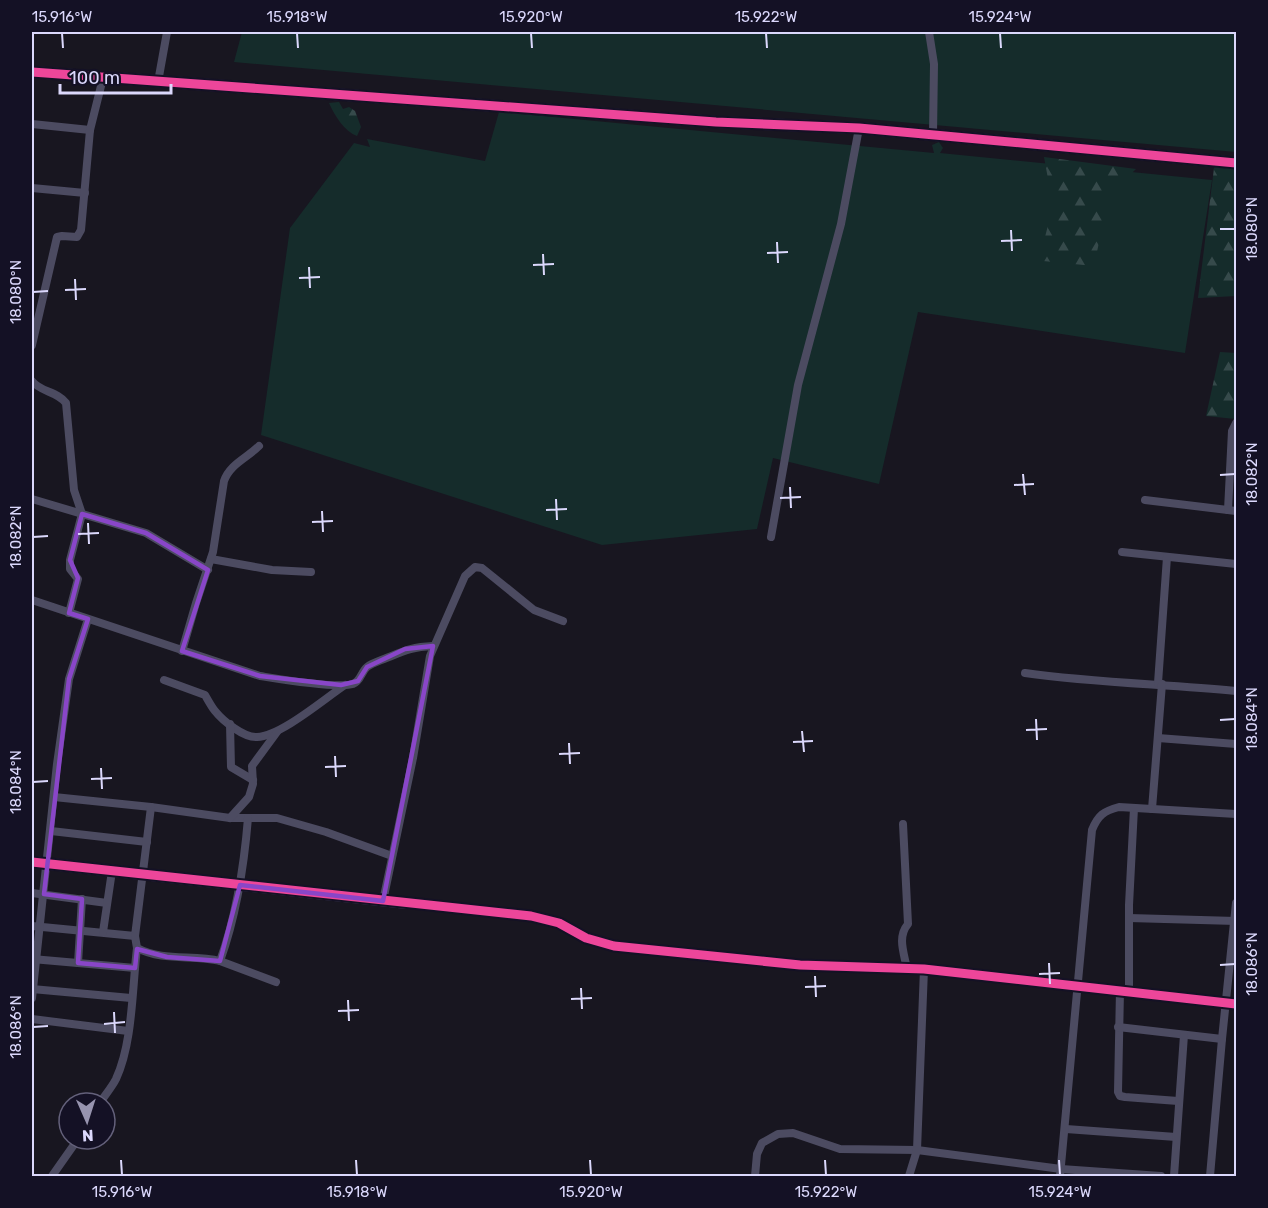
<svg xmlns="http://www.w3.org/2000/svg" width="1268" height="1208" font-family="Rubik,sans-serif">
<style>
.green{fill:#152c2b}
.forest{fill:url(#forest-firs)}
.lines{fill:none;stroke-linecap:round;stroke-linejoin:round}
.street{stroke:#4c4b61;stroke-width:8}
.secondary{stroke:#4f4f66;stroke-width:12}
.cycleway-casing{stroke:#141125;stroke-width:13}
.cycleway{stroke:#ed469a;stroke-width:9}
.marked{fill:none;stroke:#8946c8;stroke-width:4.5;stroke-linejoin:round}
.ticks{fill:none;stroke:#dbd8fc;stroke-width:2}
.neatline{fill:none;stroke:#dbd8fc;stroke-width:2}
.ticks-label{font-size:15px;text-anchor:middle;fill:#dbd8fc}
</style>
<defs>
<pattern id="forest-firs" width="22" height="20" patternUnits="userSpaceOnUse" patternTransform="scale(1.5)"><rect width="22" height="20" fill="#152c2b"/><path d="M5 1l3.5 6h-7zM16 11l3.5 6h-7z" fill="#364a4b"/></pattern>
</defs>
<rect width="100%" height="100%" fill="#181620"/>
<g class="green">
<path d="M 242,32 L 1236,32 L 1236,152 L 234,62 Z"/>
<path d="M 499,112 L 934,153 L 932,145 L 939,142 L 943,148 L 940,153 L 1212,180 L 1185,353 L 918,312 L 879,484 L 773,458 L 757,529 L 602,545 L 261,435 L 290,228 L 354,143 L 370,147 L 367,139 L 485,161 Z"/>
</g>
<g class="forest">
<path d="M 339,102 L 343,109 L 349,107 L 355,111 L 361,127 L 357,136 C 344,131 335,116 329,103 Z"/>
<path d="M 1044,157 L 1136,169 L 1109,195 L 1094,266 L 1043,261 L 1045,237 L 1053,206 Z"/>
<path d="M 1215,160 L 1236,163 L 1236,296 L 1198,298 Z"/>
<path d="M 1220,352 L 1236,353 L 1236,419 L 1206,416 Z"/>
</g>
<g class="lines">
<g class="street">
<path d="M 929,32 L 934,64 L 933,135"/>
<path d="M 158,82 L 167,32"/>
<path d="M 32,124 L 90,130"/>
<path d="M 32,188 L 85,193"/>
<path d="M 32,345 L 57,237 L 62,236 L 77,237 L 81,230 L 90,130 L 103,78"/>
<path d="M 32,381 C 40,392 57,391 66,403 L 74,490 L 82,514 L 70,560 L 70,569 L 78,579 L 69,613"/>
<path d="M 32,499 L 146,533 L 208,570"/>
<path d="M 1145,500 L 1236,511"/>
<path d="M 1228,510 L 1232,431 L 1236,423"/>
<path d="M 771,537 L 798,385 L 841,224 L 859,128"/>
<path d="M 1122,552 L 1236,564"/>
<path d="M 211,559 L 272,570 L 311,572"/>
<path d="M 32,600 L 260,676 C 279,679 337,689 353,684 C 361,681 361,672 367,667 C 372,663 379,661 384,659 C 404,651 411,647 433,646"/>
<path d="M 182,651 L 196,603 L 213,552 L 224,481 C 230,464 247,458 259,446"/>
<path d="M 1025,673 C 1095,683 1166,684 1236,691"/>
<path d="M 164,680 L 205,695 C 208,700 211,706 215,711 C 223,721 244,738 257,737 C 281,736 324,699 345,685"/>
<path d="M 1158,683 L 1167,557"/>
<path d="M 230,724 L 231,767 L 253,780"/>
<path d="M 1158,738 L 1236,744"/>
<path d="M 54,797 L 151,807 L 230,818 L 277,818 L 326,832 L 392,856"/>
<path d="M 1152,809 L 1162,684"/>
<path d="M 230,818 L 249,797 L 253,784 L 252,766 L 277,732"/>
<path d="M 903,824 L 908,924 C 897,937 904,953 907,969"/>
<path d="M 51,831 L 147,842"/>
<path d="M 32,893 L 107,903"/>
<path d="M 383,901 L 413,758 L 430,656 L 465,576 L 475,567 L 482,568 L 534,610 L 563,621"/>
<path d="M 407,903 L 531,916 L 559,923 L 586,938 L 614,946 L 800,965 L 924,969 L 1236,1004"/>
<path d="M 1129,918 L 1236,921"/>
<path d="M 32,926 L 135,936 L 151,807"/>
<path d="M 103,932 L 112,871"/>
<path d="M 135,936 L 137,948 C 164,962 193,954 220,961 C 237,914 244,867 248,818"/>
<path d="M 32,959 L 135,968"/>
<path d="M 220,961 L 276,982"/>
<path d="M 78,963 L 82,899"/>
<path d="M 32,989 L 131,998"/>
<path d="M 1120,990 L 1118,1092 L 1120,1096 L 1125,1097 L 1178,1101"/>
<path d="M 1129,991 L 1129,905 L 1134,808"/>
<path d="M 32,998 L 57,764 L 69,679 L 88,619"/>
<path d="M 32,1019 L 128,1031"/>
<path d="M 1118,1027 L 1222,1039"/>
<path d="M 100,1103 C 105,1095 112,1087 116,1079 C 133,1042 132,989 137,948"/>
<path d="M 1066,1129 L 1176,1137"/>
<path d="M 52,1176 L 78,1139"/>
<path d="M 755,1176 L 757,1154 L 762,1143 L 778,1134 L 793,1133 L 840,1149 L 917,1150 L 1061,1169 L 1161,1176"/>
<path d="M 909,1176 L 917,1150 L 924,969"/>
<path d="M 1060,1176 L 1092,830 C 1098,815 1104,811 1119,807 L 1236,814"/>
<path d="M 1174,1176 L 1184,1035"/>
<path d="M 1210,1176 L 1222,1039 L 1236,903"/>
</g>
<g class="secondary">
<path d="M 32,72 L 716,122 L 859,128 L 1236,163"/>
<path d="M 32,862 L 407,903"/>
</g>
<defs>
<g id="cycleway">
<path d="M 32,72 L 716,122 L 859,128 L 1236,163"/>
<path d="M 32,862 L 531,916 L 559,923 L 586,938 L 614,946 L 800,965 L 924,969 L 1236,1004"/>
</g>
</defs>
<use href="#cycleway" class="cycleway-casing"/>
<use href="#cycleway" class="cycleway"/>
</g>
<path class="marked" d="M 82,514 L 146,533 L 208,570 L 182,651 L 260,676 L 341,685 L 358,681 L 367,667 L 405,649 L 433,646 L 383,901 L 240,885 L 220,961 L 167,957 L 137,949 L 135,968 L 78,963 L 82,899 L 44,894 L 69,679 L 88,619 L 69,613 L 78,578 L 70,560 Z"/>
<path class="ticks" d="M 62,33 L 63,48M 297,33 L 298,48M 531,33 L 532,48M 766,33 L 767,48M 1000,33 L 1001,48M 1220,229 L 1235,229M 1011,230 L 1012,251M 1001,241 L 1022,240M 777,242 L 778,263M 767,253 L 788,252M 543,254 L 544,275M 533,265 L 554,264M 309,267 L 310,288M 299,278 L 320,277M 75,279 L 76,300M 65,290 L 86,289M 33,292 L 48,291M 1023,474 L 1025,495M 1220,475 L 1235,474M 1014,485 L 1034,484M 790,487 L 791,508M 780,498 L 801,497M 556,499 L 557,520M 546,510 L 567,509M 322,511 L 323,532M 312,522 L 333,521M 88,523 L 89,544M 78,534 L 99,533M 33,537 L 48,536M 1036,719 L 1037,740M 1220,720 L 1235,719M 1026,730 L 1047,729M 802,731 L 804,752M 793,742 L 813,741M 569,743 L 570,764M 559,754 L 580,753M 335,756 L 336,777M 325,767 L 346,766M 101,768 L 102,789M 91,779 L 112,778M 33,782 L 48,781M 1049,963 L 1050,984M 1220,965 L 1235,964M 1039,974 L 1060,973M 815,976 L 816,997M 805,987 L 826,986M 581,988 L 582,1009M 571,999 L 592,998M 348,1000 L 349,1021M 338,1011 L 359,1010M 114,1012 L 115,1033M 104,1024 L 125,1022M 33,1027 L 48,1026M 121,1160 L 122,1175M 356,1160 L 357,1175M 590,1160 L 591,1175M 825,1160 L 826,1175M 1059,1160 L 1060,1175"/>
<rect width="1268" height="1208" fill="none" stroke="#141125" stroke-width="66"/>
<g transform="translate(87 1121) rotate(177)"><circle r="28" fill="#141125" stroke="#64617b" stroke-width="1.5"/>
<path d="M0-4.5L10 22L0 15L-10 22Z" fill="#9794af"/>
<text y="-9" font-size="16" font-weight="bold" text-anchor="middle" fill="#dbd8fc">N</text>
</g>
<path d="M60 84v9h111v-9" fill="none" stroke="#dbd8fc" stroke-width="3"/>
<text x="69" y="84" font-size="18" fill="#dbd8fc" stroke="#141125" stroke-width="4.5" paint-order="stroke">100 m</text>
<rect x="33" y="33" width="1202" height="1142" class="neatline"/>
<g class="ticks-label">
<text x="62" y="22">15.916°W</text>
<text x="297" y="22">15.918°W</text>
<text x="531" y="22">15.920°W</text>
<text x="766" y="22">15.922°W</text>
<text x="1000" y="22">15.924°W</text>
<text transform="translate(1252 229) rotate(-90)" y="5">18.080°N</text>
<text transform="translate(16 292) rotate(-90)" y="5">18.080°N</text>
<text transform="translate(1252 474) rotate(-90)" y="5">18.082°N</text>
<text transform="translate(16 537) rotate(-90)" y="5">18.082°N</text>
<text transform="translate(1252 719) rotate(-90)" y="5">18.084°N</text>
<text transform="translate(16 782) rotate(-90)" y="5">18.084°N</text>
<text transform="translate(1252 964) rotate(-90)" y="5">18.086°N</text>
<text transform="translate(16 1027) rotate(-90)" y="5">18.086°N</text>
<text x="122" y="1197">15.916°W</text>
<text x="357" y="1197">15.918°W</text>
<text x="591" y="1197">15.920°W</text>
<text x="826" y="1197">15.922°W</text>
<text x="1060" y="1197">15.924°W</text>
</g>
</svg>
